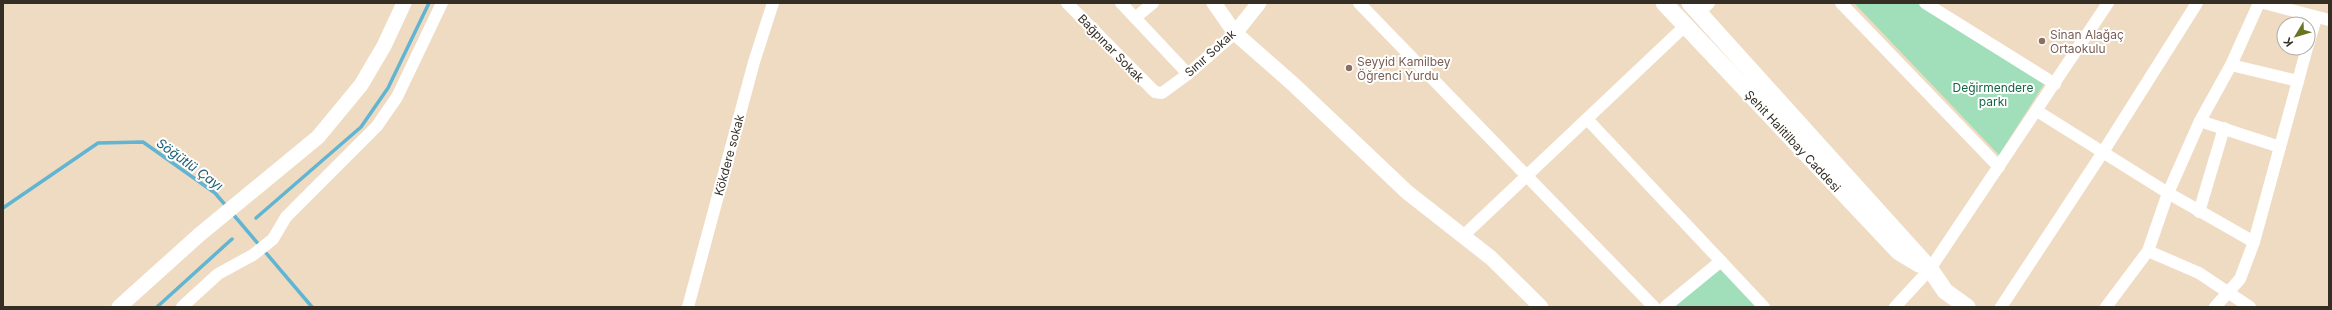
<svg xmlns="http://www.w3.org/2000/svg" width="2332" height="310" font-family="Inter,sans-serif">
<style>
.green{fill:#a1deba}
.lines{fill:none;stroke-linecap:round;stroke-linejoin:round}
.stream{stroke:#61b5d2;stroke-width:3.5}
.minor{stroke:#fff;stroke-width:12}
.tertiary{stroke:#fff;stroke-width:15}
.secondary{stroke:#fff;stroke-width:17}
.education-dot{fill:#8d6e63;stroke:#fff;stroke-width:1.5}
.labels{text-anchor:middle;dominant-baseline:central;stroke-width:4;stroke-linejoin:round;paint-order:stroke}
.education-label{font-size:12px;fill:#785e54;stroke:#fff;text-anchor:start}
.street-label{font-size:12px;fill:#352e24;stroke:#fff}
.park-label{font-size:12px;fill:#156742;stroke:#fff}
.water-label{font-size:13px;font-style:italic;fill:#1b5e73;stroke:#fff}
</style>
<rect width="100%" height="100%" fill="#efdbc2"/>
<g class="green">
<path d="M 1854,3 L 1917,3 L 2046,81 L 1999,155 Z"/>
<path d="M 1719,266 L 1758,307 L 1669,307 Z"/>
</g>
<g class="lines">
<g class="stream">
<path d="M 3,208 L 98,143 L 143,142 L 215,193 L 227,207"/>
<path d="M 232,213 L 312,307"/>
<path d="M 256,218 L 361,127 L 388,88 L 429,3"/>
<path d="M 157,307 L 232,239"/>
</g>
<g class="minor">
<path d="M 1067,3 L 1155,92 L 1162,93 L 1188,74 L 1235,33"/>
<path d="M 1121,3 L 1188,74"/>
<path d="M 1359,3 L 1654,307"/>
<path d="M 1841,3 L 1999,167"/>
<path d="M 1925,3 L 2055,84"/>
<path d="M 2264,3 L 2329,20"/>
<path d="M 1699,13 L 1709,3"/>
<path d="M 1135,18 L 1153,3"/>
<path d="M 2308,45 L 2316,18"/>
<path d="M 2231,65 L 2298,81"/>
<path d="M 2037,111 L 2168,193 L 2254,242"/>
<path d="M 1587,119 L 1764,307"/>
<path d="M 2200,121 L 2280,147"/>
<path d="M 2199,212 L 2224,128"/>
<path d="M 1463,236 L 1685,26"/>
<path d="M 2148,251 L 2199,273 L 2250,307"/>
<path d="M 182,307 L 218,274 L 253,255 L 273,239 L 286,217 L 377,126 L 397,97 L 442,3"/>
<path d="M 688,307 L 754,62 L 773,3"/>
<path d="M 1665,307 L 1721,261"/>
<path d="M 1895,307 L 1930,269 L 2108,3"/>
<path d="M 2001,307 L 2103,152 L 2197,3"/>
<path d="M 2106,307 L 2148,251 L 2168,193 L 2200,121 L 2231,65 L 2259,3"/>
<path d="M 2215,307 L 2240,279 L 2254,242 L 2307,48"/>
</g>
<g class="tertiary">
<path d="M 1214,3 L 1235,33 L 1293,84 L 1407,192 L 1491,258 L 1541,307"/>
<path d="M 1235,33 L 1259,3"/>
<path d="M 119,307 L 199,235 L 318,137 L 361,85 L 384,46 L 404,3"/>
</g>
<g class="secondary">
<path d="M 1664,3 L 1899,252 L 1919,264"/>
<path d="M 1690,3 L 1930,269 L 1945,291 L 1967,307"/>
</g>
</g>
<g class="education-dot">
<circle cx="2042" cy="41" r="4"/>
<circle cx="1349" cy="68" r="4"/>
</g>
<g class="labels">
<g class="education-label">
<text x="2050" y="34">Sinan Alağaç<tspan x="2050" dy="14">Ortaokulu</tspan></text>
<text x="1357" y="61">Seyyid Kamilbey<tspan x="1357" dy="14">Öğrenci Yurdu</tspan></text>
</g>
<g class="street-label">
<text transform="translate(1111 48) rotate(46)">Bağpınar Sokak</text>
<text transform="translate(1210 53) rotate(-42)">Sınır Sokak</text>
<text transform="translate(1793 141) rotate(47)">Şehit Halitilbay Caddesi</text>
<text transform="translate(729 155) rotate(-75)">Kökdere sokak</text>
</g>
<g class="park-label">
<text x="1993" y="87">Değirmendere<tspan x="1993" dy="14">parkı</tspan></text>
</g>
<g class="water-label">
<text transform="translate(190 164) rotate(36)">Söğütlü Çayı</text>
</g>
</g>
<rect width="2332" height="310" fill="none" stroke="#352e24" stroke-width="8"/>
<g transform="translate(2296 36) rotate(232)"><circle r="19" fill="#ffffff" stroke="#aeaba7"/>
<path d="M0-3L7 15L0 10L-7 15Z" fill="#697520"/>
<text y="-6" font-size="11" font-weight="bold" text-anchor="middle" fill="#352e24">K</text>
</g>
</svg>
